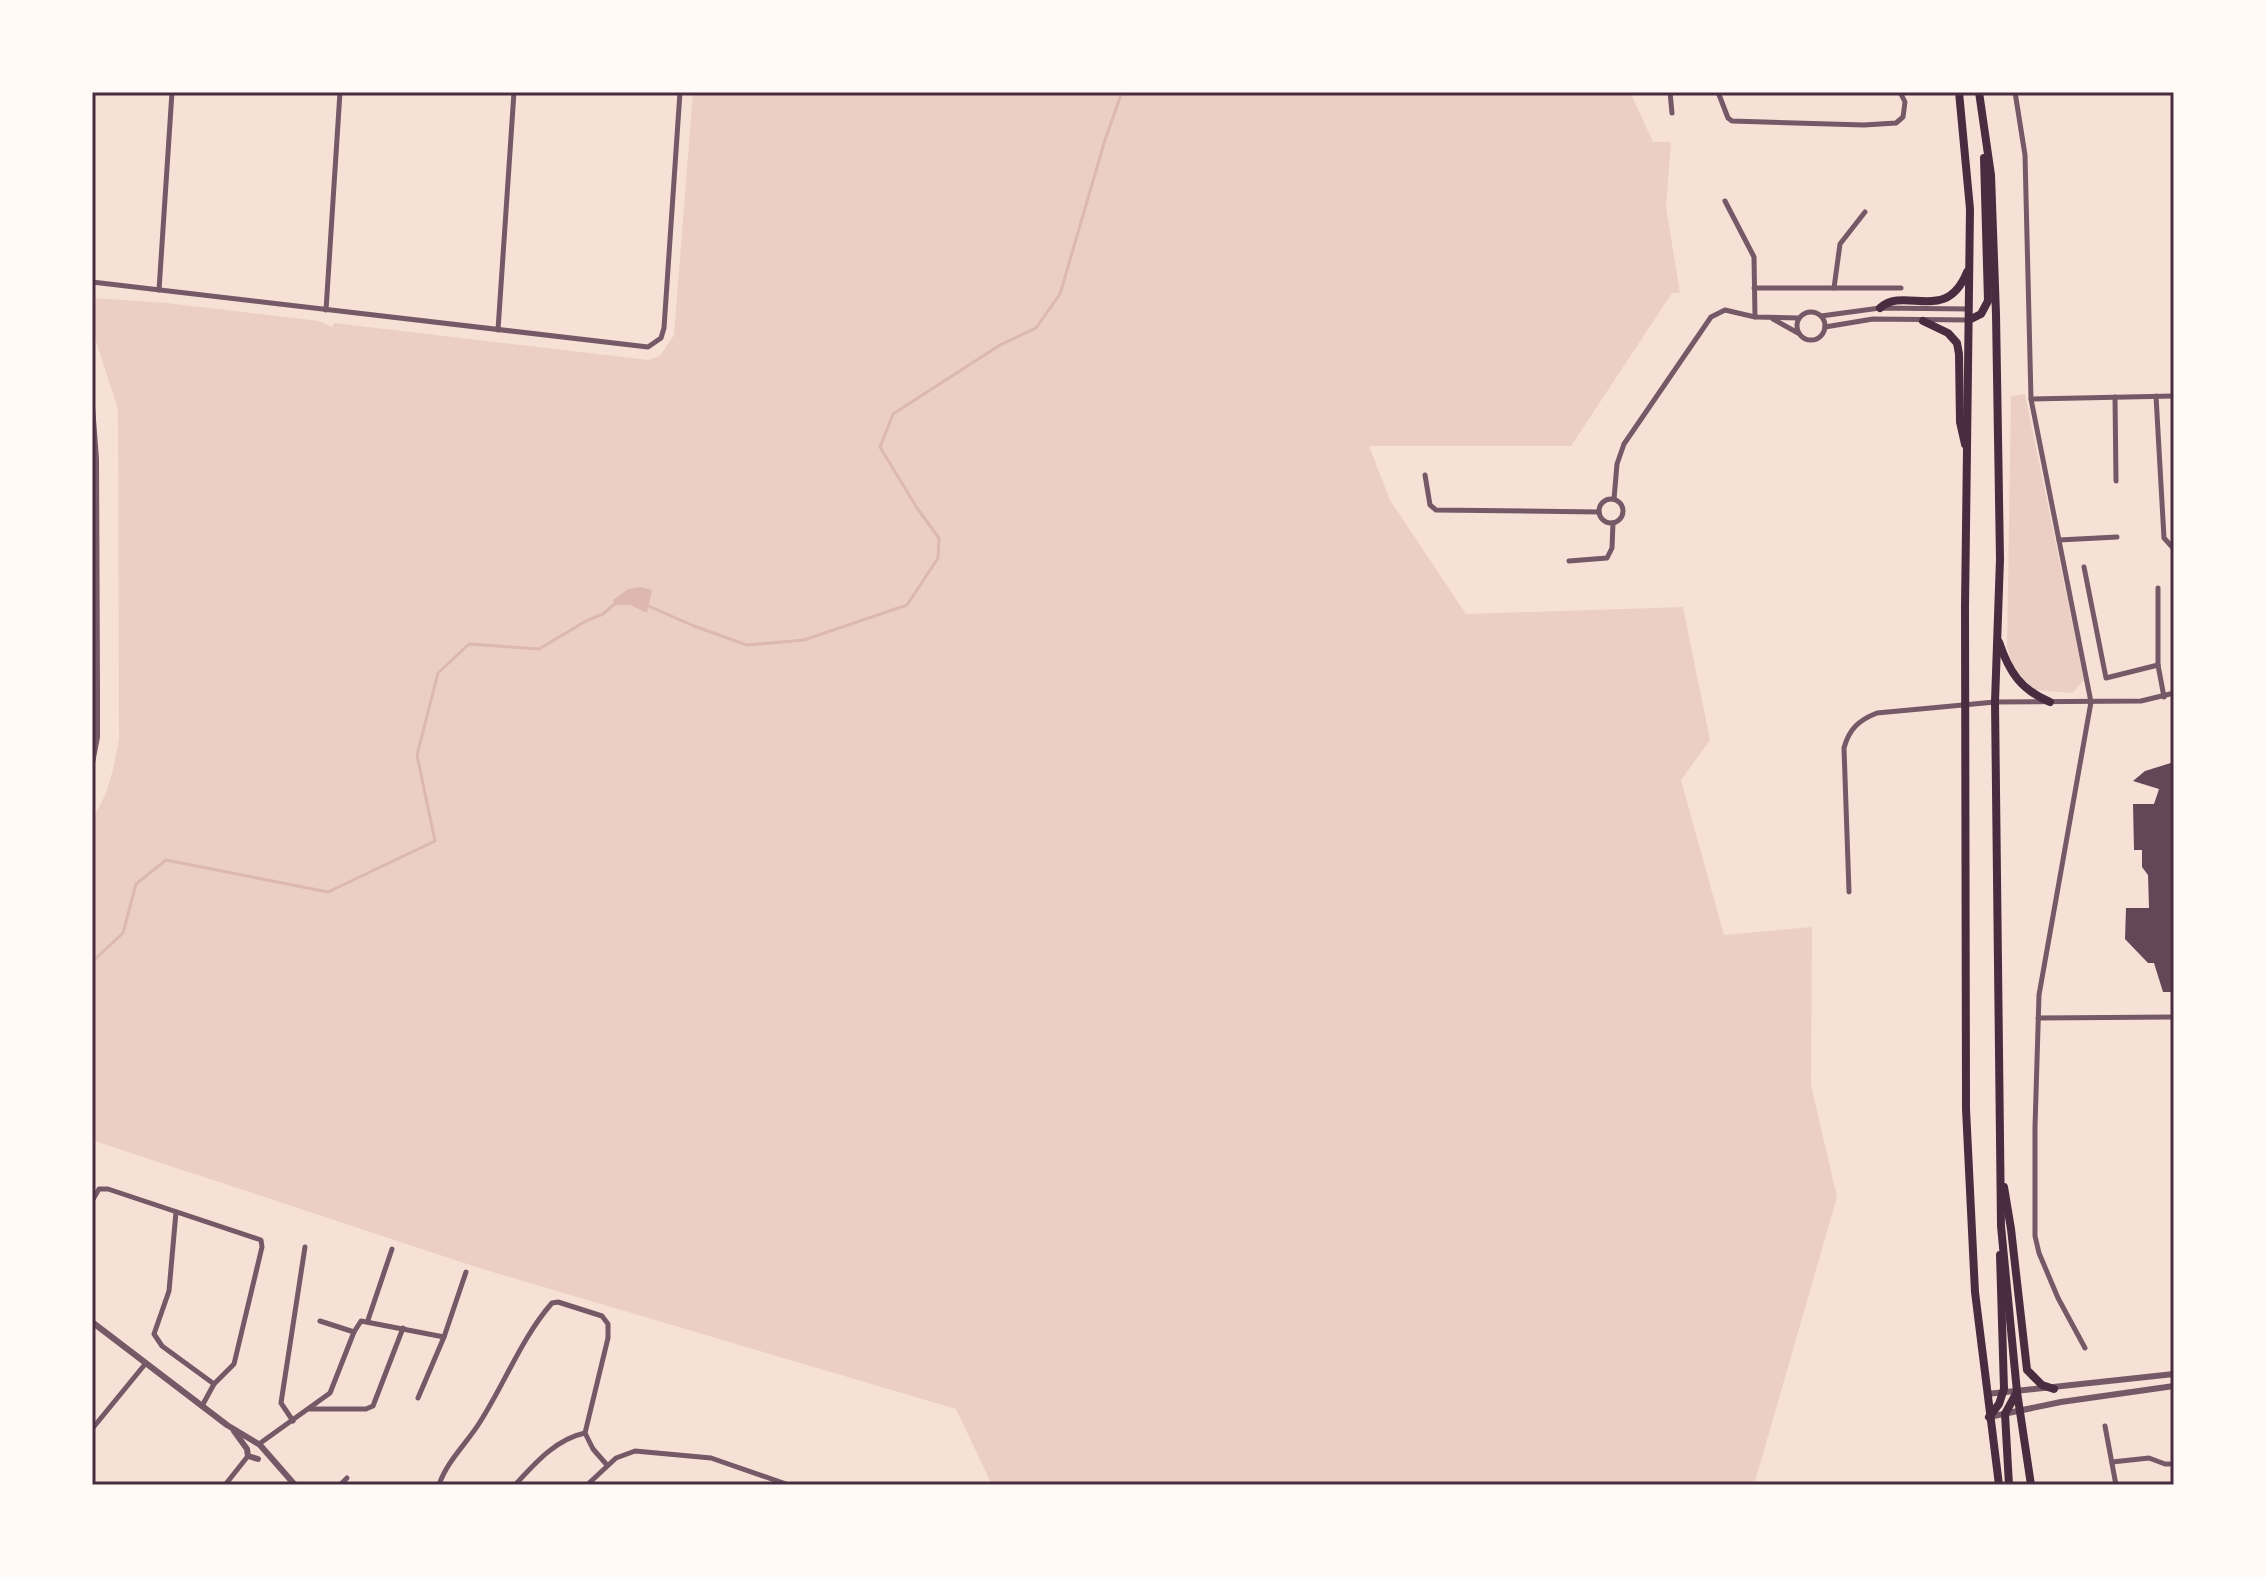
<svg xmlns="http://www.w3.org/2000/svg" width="2266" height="1577" font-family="Manrope,sans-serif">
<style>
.green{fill:#ebcfc5}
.water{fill:#dcb8b0}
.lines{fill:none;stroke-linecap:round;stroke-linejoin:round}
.stream{stroke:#dcb8b0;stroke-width:3}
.building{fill:#644757}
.minor{stroke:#755966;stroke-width:5}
.tertiary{stroke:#755966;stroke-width:6}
.primary{stroke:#4a2c40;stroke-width:8}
.neatline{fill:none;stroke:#4a2c40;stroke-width:3}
</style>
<rect width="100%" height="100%" fill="#f7e1d7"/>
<g class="green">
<path d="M 693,92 L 1630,92 L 1653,142 L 1671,142 L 1666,207 L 1680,293 L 1672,293 L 1571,446 L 1369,446 L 1390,500 L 1466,614 L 1683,607 L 1710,740 L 1681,780 L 1724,935 L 1812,927 L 1811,1085 L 1837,1197 L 1754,1485 L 992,1485 L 956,1409 L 479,1268 L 92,1140 L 92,818 C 109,796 114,766 119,739 L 118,409 L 92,329 L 92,298 L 166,303 L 319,321 L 332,327 L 334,323 L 649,360 L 660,356 L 674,335 Z"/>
<path d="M 2025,394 L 2084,680 L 2072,693 L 2035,690 L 2014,669 L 2007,647 L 2011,396 Z"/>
</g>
<path class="water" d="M 641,587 L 652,590 L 647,613 L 630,605 L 616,605 L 613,600 L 628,589 Z"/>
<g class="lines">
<g class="stream">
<path d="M 646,605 L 694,626 L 747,645 L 804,640 L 907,605 L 938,558 L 939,538 L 917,508 L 880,447 L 893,414 L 1000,345 L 1036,328 L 1060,294 L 1105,140 L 1122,92"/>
<path d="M 92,962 L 123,933 L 136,884 L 166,860 L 328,892 L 435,841 L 417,755 L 438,673 L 469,644 L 539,649 L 586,621 L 603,614 L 617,602"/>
</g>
</g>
<path class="building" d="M 2174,762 L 2174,984 L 2173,992 L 2163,992 L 2154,963 L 2148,963 L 2125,939 L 2126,908 L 2149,908 L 2148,875 L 2142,867 L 2142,850 L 2134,850 L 2133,804 L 2154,804 L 2159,789 L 2133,781 L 2145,771 Z"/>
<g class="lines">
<g class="minor">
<path d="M 1670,92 L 1672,113"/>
<path d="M 1718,92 L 1728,118 L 1732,121 L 1864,125 L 1896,123 L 1903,117 L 1905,102 L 1900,92"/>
<path d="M 2015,92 L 2025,155 L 2031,399 L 2091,702 L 2039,995 L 2035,1127 L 2035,1236 L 2039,1253 L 2058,1298 L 2085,1348"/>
<path d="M 1725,201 L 1754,257 L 1755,317"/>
<path d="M 92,282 L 648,347 L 661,338 L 664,328 L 680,92"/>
<path d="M 1754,288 L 1901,288"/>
<path d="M 1834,288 L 1840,244 L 1865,212"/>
<path d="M 159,290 L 172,92"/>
<path d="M 326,310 L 340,92"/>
<circle cx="1811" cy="326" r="14"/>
<path d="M 1821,316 L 1880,308 L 1969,309"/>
<path d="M 1773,319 L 1798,333"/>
<path d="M 1825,327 L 1873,319 L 1968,320"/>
<path d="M 498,330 L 514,92"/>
<path d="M 2156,396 L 2164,538 L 2174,549"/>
<path d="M 2115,397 L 2116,481"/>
<path d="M 2031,399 L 2174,396"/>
<path d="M 1425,475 L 1430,505 L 1436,510 L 1599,512"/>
<path d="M 1614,499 L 1617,464 L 1624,444 L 1711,317 L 1725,310 L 1755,317 L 1799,318"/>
<circle cx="1611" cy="511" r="12"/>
<path d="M 2059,540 L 2117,537"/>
<path d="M 1569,561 L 1607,558 L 1612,548 L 1613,523"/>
<path d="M 2084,567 L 2106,678 L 2158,665"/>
<path d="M 2158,588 L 2158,665 L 2164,697"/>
<path d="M 1849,892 L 1844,748 C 1849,729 1859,720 1877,713 L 1995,702 L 2141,701 L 2174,693"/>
<path d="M 2038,1018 L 2174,1017"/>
<path d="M 92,1201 L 99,1189 L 108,1189 L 261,1240 L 262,1247 L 234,1364 L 214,1384"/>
<path d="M 176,1212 L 169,1291 L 154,1334 L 162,1346 L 214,1384 L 202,1406"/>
<path d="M 368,1320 L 392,1249"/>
<path d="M 320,1321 L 354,1332"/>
<path d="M 418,1398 L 444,1337"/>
<path d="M 310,1409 L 366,1409 L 373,1406 L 403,1328"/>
<path d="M 293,1421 L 281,1403 L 305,1247"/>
<path d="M 2105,1426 L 2116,1485"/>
<path d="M 92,1429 L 146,1363"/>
<path d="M 259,1444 L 330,1393 L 354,1332 L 361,1321 L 444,1337 L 466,1272"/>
<path d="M 2112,1462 L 2149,1458 L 2165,1464 L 2174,1464"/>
<path d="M 225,1485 L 248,1456"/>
<path d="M 340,1485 L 347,1478"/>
<path d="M 439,1485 C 447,1461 467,1443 480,1422 C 505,1383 522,1337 552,1303 L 558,1302 L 602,1316 L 608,1324 L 608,1338 L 585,1433 L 593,1449 L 607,1465"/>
<path d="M 515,1485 C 535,1463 556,1439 585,1433"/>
<path d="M 587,1485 L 616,1458 L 635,1451 L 711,1458 L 789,1485"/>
</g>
<g class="tertiary">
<path d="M 92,406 L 96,459 L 97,688 L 97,737 L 92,763"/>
<path d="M 92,1322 L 227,1425 L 260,1445 L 295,1485"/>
<path d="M 1987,1394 L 2174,1374"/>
<path d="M 1989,1417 L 2061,1402 L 2174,1386"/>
<path d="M 234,1431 L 247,1449 L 248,1456 L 258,1459"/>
</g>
<g class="primary">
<path d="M 1959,92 L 1970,209 L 1965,607 L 1966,1109 L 1975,1292 L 1999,1485"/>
<path d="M 1979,92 L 1991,175 L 1996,314 L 2000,559 L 1995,702 L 2001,1226 L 2017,1392 L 2031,1485"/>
<path d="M 1880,308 C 1905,285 1946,325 1967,272"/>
<path d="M 1969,320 L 1981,314 L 1988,301 L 1984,158"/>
<path d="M 1923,321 L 1948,333 L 1957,343 L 1959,354 L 1960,422 L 1965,444"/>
<path d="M 1999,642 C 2009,672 2021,690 2050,702"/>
<path d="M 2004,1187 L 2011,1229 L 2027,1370 L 2042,1385 L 2054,1389"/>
<path d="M 1989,1417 L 1999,1404 L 2004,1389 L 2000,1255"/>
<path d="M 2009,1485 L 2005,1414 L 2017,1392"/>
</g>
</g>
<rect width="2266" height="1577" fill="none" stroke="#fffaf5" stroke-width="188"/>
<rect x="94" y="94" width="2078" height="1389" class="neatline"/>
</svg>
